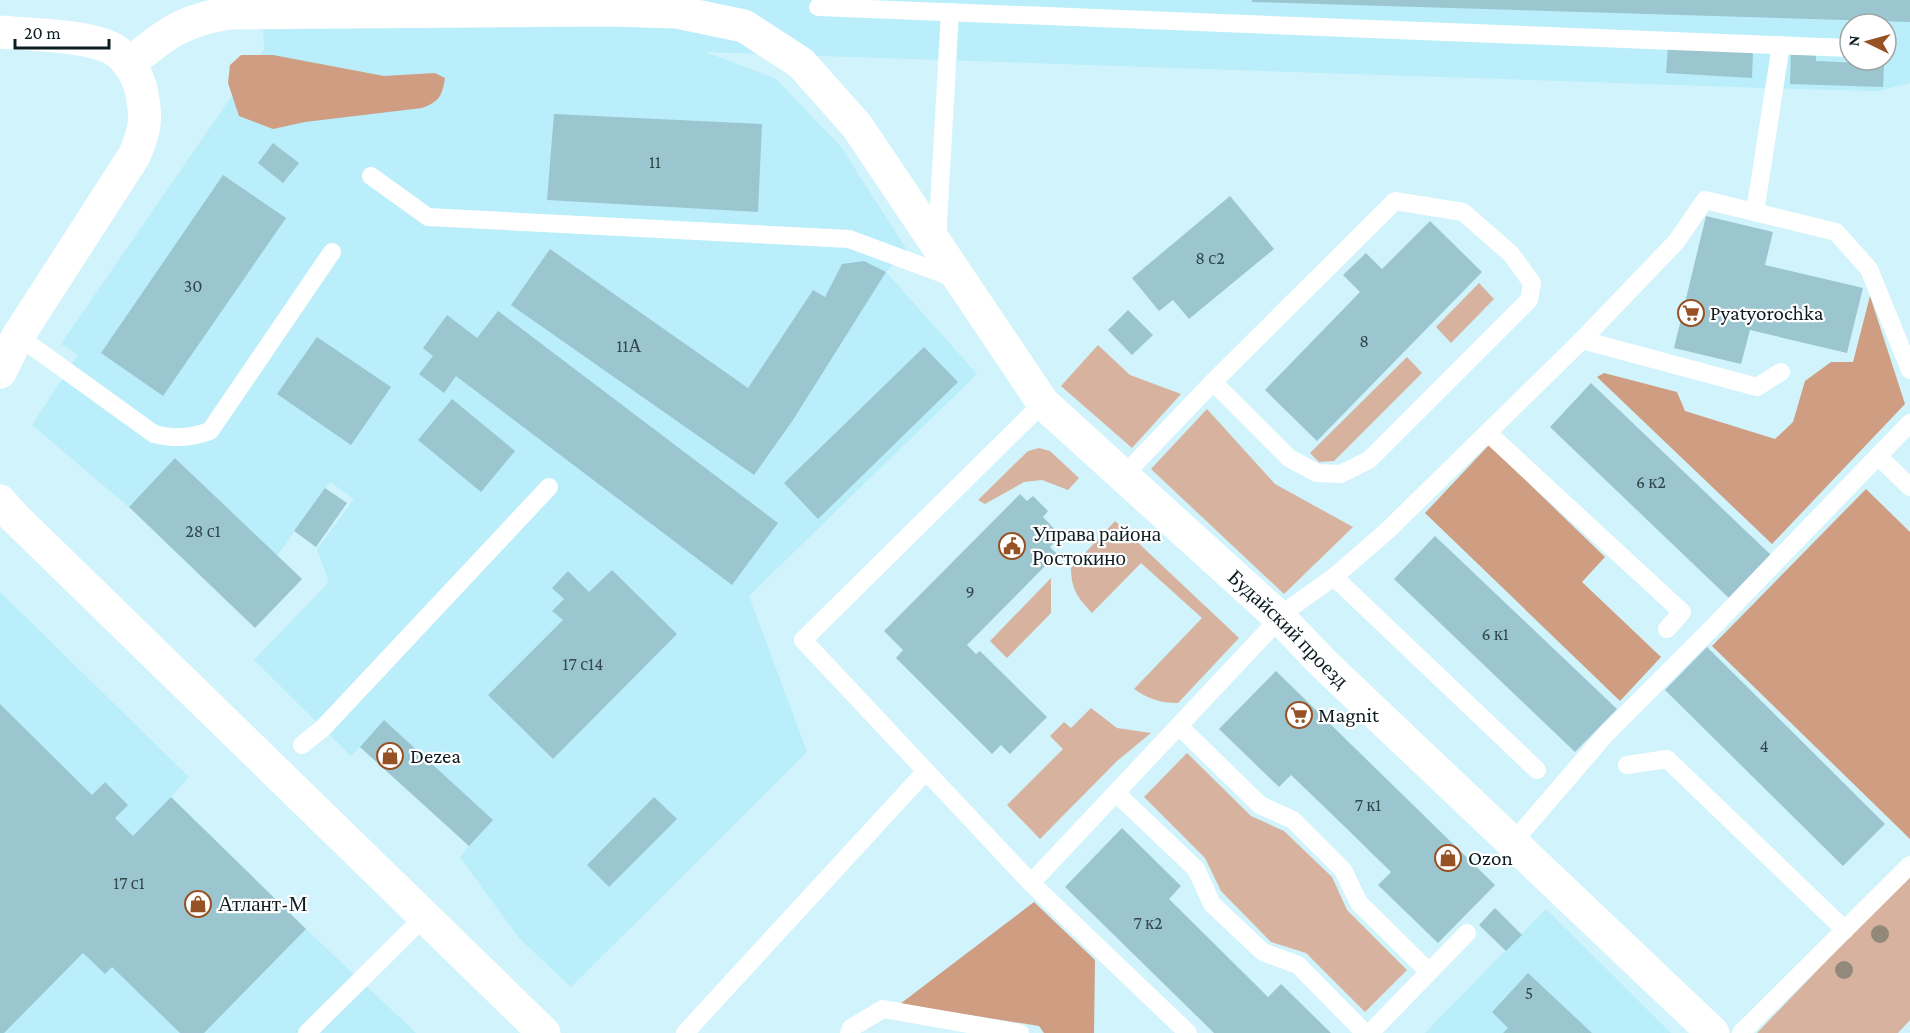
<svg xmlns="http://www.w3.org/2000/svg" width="1910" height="1033" font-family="'Crimson Pro',serif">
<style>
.built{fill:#b9eefa;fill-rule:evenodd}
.green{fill:#d7b39f}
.forest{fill:#cf9e82}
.building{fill:#9cc6cf}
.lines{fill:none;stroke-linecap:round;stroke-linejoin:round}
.lane{stroke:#fff;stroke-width:18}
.street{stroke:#fff;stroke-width:33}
.tree{fill:#93897b}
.labels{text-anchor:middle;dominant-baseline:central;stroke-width:4.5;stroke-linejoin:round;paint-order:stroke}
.number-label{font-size:18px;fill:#31474c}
.poi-label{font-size:21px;fill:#0d1d21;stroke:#fff;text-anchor:start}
.street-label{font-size:21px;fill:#0d1d21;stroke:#fff}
</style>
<rect width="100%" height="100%" fill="#d1f3fb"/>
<g class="built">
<path d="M 262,0 L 1910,0 L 1910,83 L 1877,91 L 1797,89 L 705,52 L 775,78 L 841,147 L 907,250 L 886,272 L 977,374 L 749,596 L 807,752 L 571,987 L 519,938 L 460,857 L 469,846 L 360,747 L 351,756 L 254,660 L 329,582 L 317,549 L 354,499 L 330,482 L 277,556 L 176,458 L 129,507 L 32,425 L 78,355 L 61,344 L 264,49 ZM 1850,24 L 1886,24 L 1886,60 L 1850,60 Z"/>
<path d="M 0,592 L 189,777 L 171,797 L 306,929 L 416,1033 L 0,1033 Z"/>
<path d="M 1546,909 L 1671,1033 L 1425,1033 Z"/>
</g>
<g class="green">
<path d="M 1479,283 L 1494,299 L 1451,343 L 1436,327 Z"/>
<path d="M 1098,345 L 1130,375 L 1181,394 L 1132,448 L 1061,386 Z"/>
<path d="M 1407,357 L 1422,373 L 1334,461 L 1319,462 L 1310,453 Z"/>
<path d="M 1207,409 L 1275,484 L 1353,527 L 1284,594 L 1151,469 Z"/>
<path d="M 1039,448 L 1050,451 L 1079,478 L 1068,490 L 1042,480 L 1024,482 L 985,504 L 978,500 L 1028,451 Z"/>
<path d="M 1115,521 L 1239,638 L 1178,703 C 1160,703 1149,699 1134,689 L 1202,618 L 1141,563 L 1092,613 C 1078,598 1071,589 1071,568 Z"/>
<path d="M 1051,578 L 1051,613 L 1007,658 L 990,641 Z"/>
<path d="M 1091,708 L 1117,728 L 1151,733 L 1117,761 L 1040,839 L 1007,805 L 1063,749 L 1050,736 L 1064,722 L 1071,728 Z"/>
<path d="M 1187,753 L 1251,816 L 1284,831 L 1332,877 L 1347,910 L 1407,970 L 1365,1012 L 1306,953 L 1271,942 L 1221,891 L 1205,858 L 1144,797 Z"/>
<path d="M 1910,874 L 1910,1020 L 1898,1033 L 1757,1033 Z"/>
</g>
<g class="forest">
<path d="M 241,55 L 273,55 L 384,76 L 435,73 L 445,78 C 442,96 440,101 422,108 L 305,122 L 273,129 L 239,116 L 228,83 L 230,65 Z"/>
<path d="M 1870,296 L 1905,404 L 1772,544 L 1597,377 L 1604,373 L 1677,392 L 1685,411 L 1775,439 L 1793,422 L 1805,381 L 1831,362 L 1853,362 Z"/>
<path d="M 1489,445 L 1605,557 L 1582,582 L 1661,657 L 1620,701 L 1425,513 Z"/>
<path d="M 1866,489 L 1910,532 L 1910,839 L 1712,646 Z"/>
<path d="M 1034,902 L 1095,960 L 1094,1033 L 1044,1033 L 1039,1026 L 900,1004 Z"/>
</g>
<g class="building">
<path d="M 1252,0 L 1910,0 L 1910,22 L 1252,2 Z"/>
<path d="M 1668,46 L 1753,52 L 1752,78 L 1666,73 Z"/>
<path d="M 1791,49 L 1816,50 L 1816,61 L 1884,64 L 1883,87 L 1790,84 Z"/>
<path d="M 554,114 L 762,124 L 758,212 L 547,200 Z"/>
<path d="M 273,143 L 299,163 L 283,183 L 258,163 Z"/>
<path d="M 223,175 L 286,218 L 163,396 L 101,353 Z"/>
<path d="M 1230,196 L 1274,249 L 1189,319 L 1173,300 L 1159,311 L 1132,278 Z"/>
<path d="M 1706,216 L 1773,232 L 1765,265 L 1863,288 L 1847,353 L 1750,330 L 1741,364 L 1674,348 Z"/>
<path d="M 1430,221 L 1482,272 L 1317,441 L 1265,390 L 1360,292 L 1343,275 L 1366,253 L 1382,269 Z"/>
<path d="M 550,249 L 748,388 L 813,290 L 825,297 L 842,264 L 864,261 L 886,272 L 793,420 L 754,475 L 511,305 Z"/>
<path d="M 1128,310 L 1153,335 L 1132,355 L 1108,330 Z"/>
<path d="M 498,311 L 778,523 L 732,585 L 456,376 L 444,393 L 419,374 L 433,356 L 423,348 L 447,315 L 477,338 Z"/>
<path d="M 317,337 L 391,387 L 351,445 L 277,394 Z"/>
<path d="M 924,347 L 958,382 L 818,519 L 784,483 Z"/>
<path d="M 1591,383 L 1772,556 L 1731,600 L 1550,427 Z"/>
<path d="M 452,399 L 515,451 L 481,492 L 418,440 Z"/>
<path d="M 175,458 L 302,579 L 255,628 L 129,507 Z"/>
<path d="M 325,488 L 347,503 L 316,547 L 294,531 Z"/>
<path d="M 1020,494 L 1027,501 L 1033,496 L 1048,511 L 1043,517 L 1061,536 L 1050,547 L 1057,554 L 967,645 L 976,654 L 980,651 L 1047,717 L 1010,754 L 1001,745 L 992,754 L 896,658 L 903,650 L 884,631 Z"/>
<path d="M 1435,536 L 1617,709 L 1575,752 L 1394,579 Z"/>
<path d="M 612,570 L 677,634 L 553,759 L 488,695 L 563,620 L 552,611 L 564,599 L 552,588 L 568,571 L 589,592 Z"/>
<path d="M 1707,647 L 1885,824 L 1843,866 L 1665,690 Z"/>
<path d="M 1276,671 L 1495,885 L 1438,943 L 1378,885 L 1391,872 L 1341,823 L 1291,775 L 1279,787 L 1219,729 Z"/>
<path d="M 0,704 L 92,795 L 105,782 L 128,805 L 115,818 L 133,836 L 171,797 L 306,929 L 204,1033 L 180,1033 L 112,967 L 105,974 L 83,953 L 4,1033 L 0,1033 Z"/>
<path d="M 384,720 L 493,820 L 469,846 L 360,747 Z"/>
<path d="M 654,797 L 677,819 L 609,887 L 587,865 Z"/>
<path d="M 1122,828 L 1181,886 L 1169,899 L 1268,997 L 1281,984 L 1331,1033 L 1214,1033 L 1065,887 Z"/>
<path d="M 1495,908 L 1522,935 L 1506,951 L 1479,925 Z"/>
<path d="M 1528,973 L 1592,1033 L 1503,1033 L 1508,1028 L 1492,1012 Z"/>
</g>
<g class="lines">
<g class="lane">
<path d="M 818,7 L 1850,48"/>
<path d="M 371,176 L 428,217 L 849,239 L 957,279"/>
<path d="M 1755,212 L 1781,45"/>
<path d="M 937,241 L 950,12"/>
<path d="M 18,336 L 154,434 C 175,439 190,438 210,431 L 332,252"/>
<path d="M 1582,340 L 1757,387 L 1781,372"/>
<path d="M 1043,403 L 803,640 L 1031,883 L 1188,1033"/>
<path d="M 1910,423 L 1878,456 L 1910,487"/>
<path d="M 1488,433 L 1682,612 L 1667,629"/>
<path d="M 1123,476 L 1213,382 L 1395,201 L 1463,212 L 1511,254 L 1532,283 L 1529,300 L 1369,460 L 1341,474 L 1317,473 L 1289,458 L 1213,382"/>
<path d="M 1334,577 L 1537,770"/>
<path d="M 1179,726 L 1260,805 L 1293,820 L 1343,870 L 1359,903 L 1429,972"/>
<path d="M 302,745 L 323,728 L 549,487"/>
<path d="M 1627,765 L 1667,759 L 1845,930"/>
<path d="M 1116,793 L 1196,869 L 1212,904 L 1263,952 L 1298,965 L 1365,1033"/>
<path d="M 1513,842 L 1606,734 L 1712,628 L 1878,456"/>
<path d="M 1031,883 L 1280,618 L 1293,606 L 1334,577 L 1387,531 L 1582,340 L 1676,242 L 1705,200 L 1836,232 L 1869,269 L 1910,370"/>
<path d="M 307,1033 L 425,916"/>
<path d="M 685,1033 L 926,771"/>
<path d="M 849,1033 L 851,1028 L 883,1009 L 1020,1033"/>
<path d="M 1370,1033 L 1467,933"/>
<path d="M 1741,1033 L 1910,865"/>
</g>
<g class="street">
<path d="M 0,32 C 30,35 88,35 113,49 C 128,58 139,77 142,94 C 147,120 145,131 134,156 L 18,336 L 0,372"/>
<path id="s1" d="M 129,64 C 165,34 183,20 230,13 L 610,10 L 677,12 L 744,26 L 801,63 L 857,126 L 1043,403 L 1280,618 L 1323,663 L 1713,1033"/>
<path d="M 0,501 L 13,516 L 544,1033"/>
</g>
</g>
<g class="tree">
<circle cx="1880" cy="934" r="9"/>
<circle cx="1844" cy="970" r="9"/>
</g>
<defs>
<symbol id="supermarket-ring" viewBox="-11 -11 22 22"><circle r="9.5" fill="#fff" stroke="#965125" stroke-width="1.5"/><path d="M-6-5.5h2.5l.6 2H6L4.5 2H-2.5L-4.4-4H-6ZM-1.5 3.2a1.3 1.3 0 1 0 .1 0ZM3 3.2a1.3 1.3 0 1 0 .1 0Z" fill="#965125"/></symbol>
<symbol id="civic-ring" viewBox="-11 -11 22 22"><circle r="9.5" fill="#fff" stroke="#965125" stroke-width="1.5"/><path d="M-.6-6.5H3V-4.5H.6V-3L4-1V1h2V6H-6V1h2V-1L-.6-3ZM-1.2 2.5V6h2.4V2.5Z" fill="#965125"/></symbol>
<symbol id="shop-ring" viewBox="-11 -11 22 22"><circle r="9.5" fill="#fff" stroke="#965125" stroke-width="1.5"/><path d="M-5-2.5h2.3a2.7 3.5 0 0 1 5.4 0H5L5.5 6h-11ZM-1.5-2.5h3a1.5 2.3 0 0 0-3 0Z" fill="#965125"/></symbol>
</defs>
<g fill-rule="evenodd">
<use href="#supermarket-ring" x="1676" y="298" width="30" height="30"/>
<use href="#civic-ring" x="997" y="531" width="30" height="30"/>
<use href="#supermarket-ring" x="1284" y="700" width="30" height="30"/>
<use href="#shop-ring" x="375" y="741" width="30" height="30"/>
<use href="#shop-ring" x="1433" y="843" width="30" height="30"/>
<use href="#shop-ring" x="183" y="889" width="30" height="30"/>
</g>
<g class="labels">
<g class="number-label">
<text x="655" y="162">11</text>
<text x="1210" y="258">8 с2</text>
<text x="193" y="286">30</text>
<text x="1364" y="341">8</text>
<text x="629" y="346">11А</text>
<text x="1651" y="482">6 к2</text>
<text x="203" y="531">28 с1</text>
<text x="970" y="592">9</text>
<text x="1495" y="634">6 к1</text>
<text x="583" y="664">17 с14</text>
<text x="1764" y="746">4</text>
<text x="1368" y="805">7 к1</text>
<text x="129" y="883">17 с1</text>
<text x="1148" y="923">7 к2</text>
<text x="1529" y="993">5</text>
</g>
<g class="poi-label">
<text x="1710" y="313">Pyatyorochka</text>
<text x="1032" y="534">Управа района<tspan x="1032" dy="24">Ростокино</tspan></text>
<text x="1318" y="715">Magnit</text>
<text x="410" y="756">Dezea</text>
<text x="1468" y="858">Ozon</text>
<text x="218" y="904">Атлант-М</text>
</g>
<g class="street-label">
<text stroke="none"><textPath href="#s1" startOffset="1450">Будайский проезд</textPath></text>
</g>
</g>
<g transform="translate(1868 42) rotate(275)"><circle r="28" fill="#ffffff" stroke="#9ea5a6" stroke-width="1.5"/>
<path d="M0-4.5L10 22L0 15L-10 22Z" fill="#965125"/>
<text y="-9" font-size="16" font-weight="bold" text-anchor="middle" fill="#0d1d21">N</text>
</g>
<path d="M15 39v9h94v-9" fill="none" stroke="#0d1d21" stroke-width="3"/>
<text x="24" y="39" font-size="18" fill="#0d1d21" stroke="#ffffff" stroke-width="4.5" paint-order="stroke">20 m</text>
</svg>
